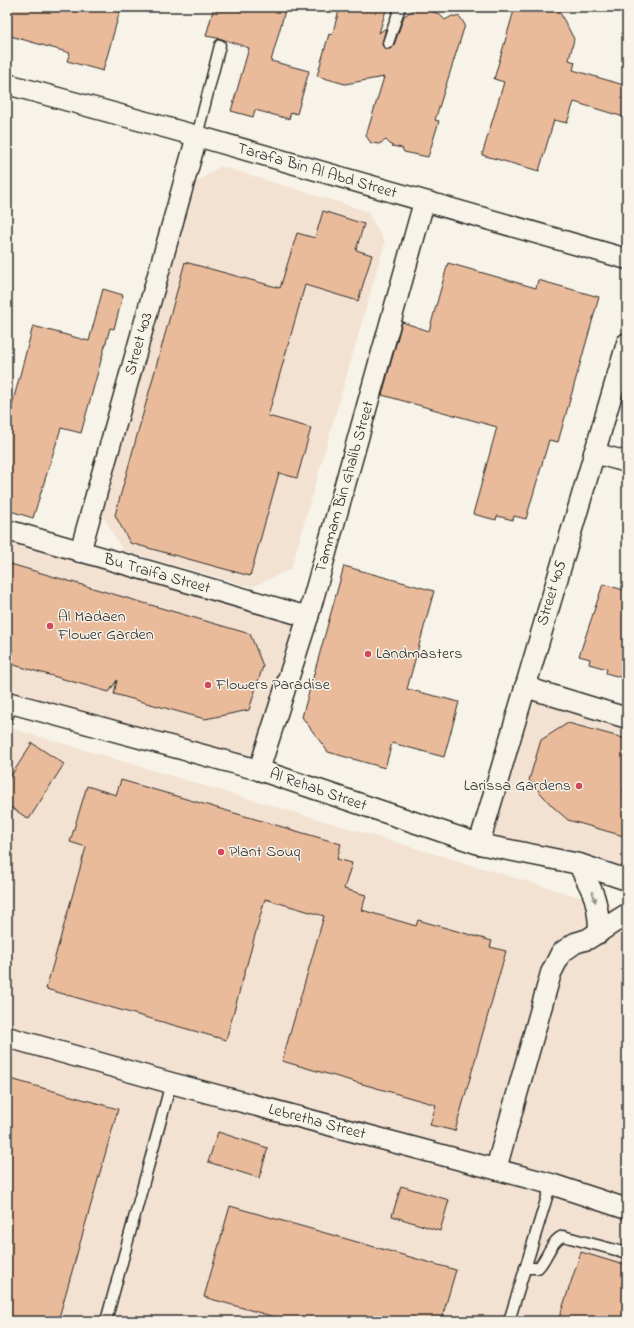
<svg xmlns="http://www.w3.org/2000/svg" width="634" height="1328" font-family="'Indie Flower',sans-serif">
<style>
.built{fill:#f3e2d1}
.building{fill:#eabb9a;stroke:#2b2b2b}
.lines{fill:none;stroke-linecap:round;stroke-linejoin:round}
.service-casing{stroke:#2b2b2b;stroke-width:13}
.minor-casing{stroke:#2b2b2b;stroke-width:23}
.service{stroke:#f7f3e8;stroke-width:10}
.minor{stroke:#f7f3e8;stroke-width:20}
.oneway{fill:#918f8a}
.poi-dot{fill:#d1495b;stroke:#f7f3e8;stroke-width:1.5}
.labels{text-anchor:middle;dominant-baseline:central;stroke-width:3;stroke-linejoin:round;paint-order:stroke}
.street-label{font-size:16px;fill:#2b2b2b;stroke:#f7f3e8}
.poi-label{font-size:16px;fill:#2b2b2b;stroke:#f7f3e8;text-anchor:start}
</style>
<rect width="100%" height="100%" fill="#f7f3e8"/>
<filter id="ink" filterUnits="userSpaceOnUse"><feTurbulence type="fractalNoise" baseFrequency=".025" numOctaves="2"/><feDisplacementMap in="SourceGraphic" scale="8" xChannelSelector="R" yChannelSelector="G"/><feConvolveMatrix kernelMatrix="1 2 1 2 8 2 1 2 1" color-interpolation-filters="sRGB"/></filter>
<g filter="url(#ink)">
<g class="built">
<path d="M 220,166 L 367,211 L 385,242 L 291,569 L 252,587 L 123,551 L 101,513 L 195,183 Z"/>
<path d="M 7,542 L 295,622 L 248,773 L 7,704 Z"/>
<path d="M 528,696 L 627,726 L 627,874 L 487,839 Z"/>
<path d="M 7,727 L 627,911 L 627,1321 L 7,1321 Z"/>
</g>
<g class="building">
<path d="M 7,7 L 121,7 L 103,71 L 67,61 L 70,53 L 7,35 Z"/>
<path d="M 214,7 L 286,7 L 271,61 L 309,71 L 297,114 L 291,112 L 289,119 L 255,110 L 253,117 L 231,111 L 249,48 L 222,39 L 206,36 Z"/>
<path d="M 340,7 L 387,7 L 379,33 L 386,28 L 382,44 L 386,49 L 390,49 L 394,45 L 404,16 L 418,7 L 439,14 L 445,20 L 452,16 L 460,17 L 465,25 L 435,120 L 439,121 L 428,157 L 404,152 L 402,148 L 392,146 L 386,140 L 379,144 L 371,143 L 366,136 L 384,77 L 345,84 L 317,76 L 329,34 L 332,35 Z"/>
<path d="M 515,7 L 557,7 L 574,39 L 569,60 L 575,62 L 573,70 L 627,86 L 627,118 L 574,102 L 567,123 L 554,120 L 539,171 L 482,155 L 504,82 L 494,79 Z"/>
<path d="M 323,211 L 364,224 L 356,250 L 372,255 L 358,301 L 305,285 L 268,416 L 311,428 L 297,478 L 279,473 L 250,576 L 130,543 L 115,515 L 185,262 L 280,288 L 297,233 L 315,238 Z"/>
<path d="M 448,263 L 536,288 L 538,280 L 599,297 L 558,442 L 549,440 L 526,519 L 514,516 L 513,520 L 497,516 L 496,520 L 473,514 L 497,427 L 382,395 L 402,322 L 429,331 Z"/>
<path d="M 103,289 L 123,295 L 114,329 L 110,328 L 81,433 L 61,428 L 33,518 L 7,510 L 7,424 L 33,326 L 89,341 Z"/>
<path d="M 7,563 L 250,634 L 263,666 L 249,710 L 205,719 L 114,694 L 117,680 L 109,692 L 7,663 Z"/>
<path d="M 344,566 L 434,591 L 407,689 L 459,702 L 444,757 L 392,743 L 385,768 L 328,752 L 302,717 Z"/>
<path d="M 603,584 L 627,591 L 627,679 L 606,673 L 607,669 L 589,664 L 590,659 L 579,656 Z"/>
<path d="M 568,723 L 627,739 L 627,777 L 623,792 L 627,793 L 627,837 L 568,820 L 552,806 L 529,780 L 541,740 Z"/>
<path d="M 32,743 L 64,764 L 29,819 L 7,805 L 7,782 Z"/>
<path d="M 121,780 L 341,844 L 337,859 L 352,863 L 344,889 L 366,895 L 362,910 L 416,926 L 418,920 L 492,941 L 490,947 L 506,951 L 455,1131 L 430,1125 L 436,1105 L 282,1061 L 324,916 L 265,899 L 226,1040 L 46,989 L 86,847 L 70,842 L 87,786 L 116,795 Z"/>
<path d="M 7,1078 L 118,1109 L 58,1321 L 7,1321 Z"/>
<path d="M 218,1132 L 268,1148 L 259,1178 L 208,1162 Z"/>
<path d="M 401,1186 L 449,1200 L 440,1231 L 392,1216 Z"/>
<path d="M 230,1206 L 456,1270 L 441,1321 L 289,1321 L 204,1297 Z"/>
<path d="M 581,1252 L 627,1266 L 627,1321 L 558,1321 Z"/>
</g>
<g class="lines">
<defs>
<g id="service">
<path d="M 388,43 L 400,7"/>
<path d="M 197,136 L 220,45"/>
<path d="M 7,718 L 12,704"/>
<path d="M 525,1268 L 538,1268 C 547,1259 551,1240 563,1236 L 627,1253"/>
<path d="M 106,1321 L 171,1083"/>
<path d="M 509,1321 L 551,1184"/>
</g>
<g id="minor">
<path d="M 7,84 L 197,136 L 627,259"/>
<path d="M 594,453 L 627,462"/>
<path d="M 7,530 L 308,617"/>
<path d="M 80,552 L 197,136"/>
<path d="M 525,687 L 627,718"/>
<path d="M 7,702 L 259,770 L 479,844 L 579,864 L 627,880"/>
<path d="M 259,770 L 308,617 L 424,202"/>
<path d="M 479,844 L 627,343"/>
<path d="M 579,864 C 583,875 587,880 591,889 C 598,903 599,918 599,933"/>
<path d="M 7,1037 L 171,1083 L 551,1184 L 627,1209"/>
<path d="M 496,1169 L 551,973 L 561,953 L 575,943 L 588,939 L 627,914"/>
</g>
</defs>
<use href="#service" class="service-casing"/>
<use href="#minor" class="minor-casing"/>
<use href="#service" class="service"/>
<use href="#minor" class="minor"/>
</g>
<defs><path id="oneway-solid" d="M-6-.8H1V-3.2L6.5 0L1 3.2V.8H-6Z"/></defs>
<use class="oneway" href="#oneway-solid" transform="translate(594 897) rotate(72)"/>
</g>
<g class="poi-dot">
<circle cx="50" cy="626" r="4"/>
<circle cx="368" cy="654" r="4"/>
<circle cx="208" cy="685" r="4"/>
<circle cx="579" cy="786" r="4"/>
<circle cx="221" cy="852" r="4"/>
</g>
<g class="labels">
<g class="street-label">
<text transform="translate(317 171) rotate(16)">Tarafa Bin Al Abd Street</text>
<text transform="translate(139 344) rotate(-74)">Street 403</text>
<text transform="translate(345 487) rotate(-74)">Tammam Bin Ghalib Street</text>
<text transform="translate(157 574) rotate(16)">Bu Traifa Street</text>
<text transform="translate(552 593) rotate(-73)">Street 405</text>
<text transform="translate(318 790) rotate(19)">Al Rehab Street</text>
<text transform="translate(317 1122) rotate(15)">Lebretha Street</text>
</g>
<g class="poi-label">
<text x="58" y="617">Al Madaen<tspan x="58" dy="18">Flower Garden</tspan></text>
<text x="376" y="654">Landmasters</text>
<text x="216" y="685">Flowers Paradise</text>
<text x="571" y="786" text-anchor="end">Larissa Gardens</text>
<text x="229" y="852">Plant Souq</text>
</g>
</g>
<rect width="634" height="1328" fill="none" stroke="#f7f3e8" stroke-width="24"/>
<rect x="12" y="12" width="610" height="1304" fill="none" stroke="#2b2b2b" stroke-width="1.5" filter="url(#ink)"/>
</svg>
